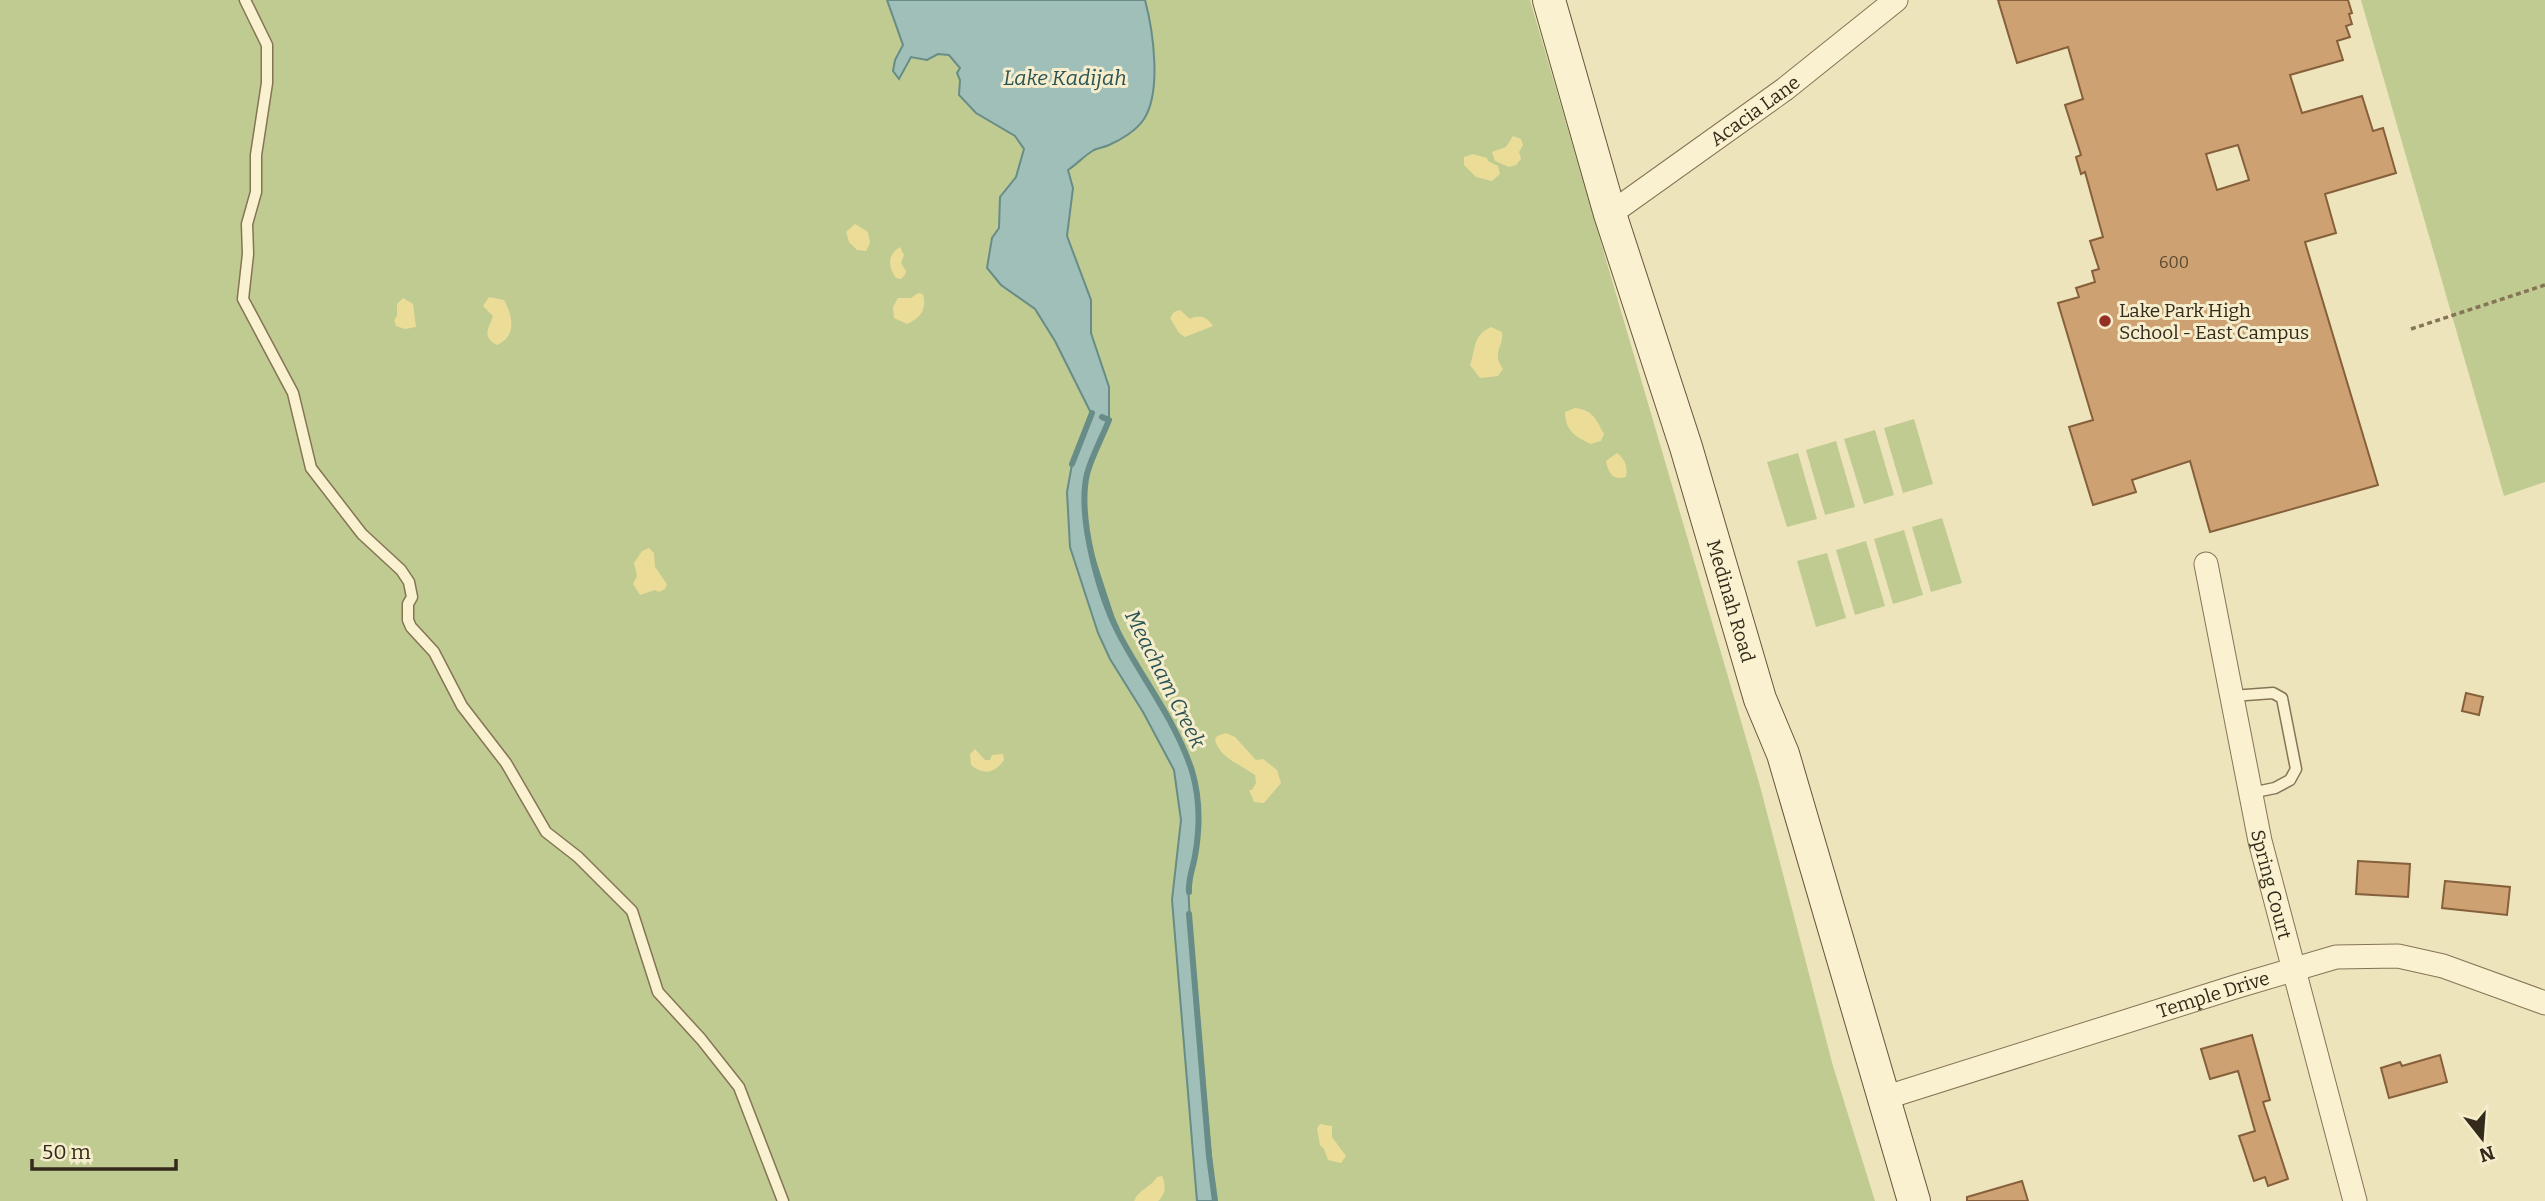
<svg xmlns="http://www.w3.org/2000/svg" width="2545" height="1201" font-family="Bitter,serif">
<style>
.green{fill:#bfcb91}
.sand{fill:#ebdd98}
.water{fill:#a0bfb9;stroke:#688c87;stroke-width:2}
.lines{fill:none;stroke-linecap:round;stroke-linejoin:round}
.stream{stroke:#688c87;stroke-width:6}
.building{fill:#cda171;stroke:#85603b;stroke-width:2;fill-rule:evenodd}
.service-casing{stroke:#857456;stroke-width:13}
.minor-casing{stroke:#857456;stroke-width:25}
.secondary-casing{stroke:#675539;stroke-width:34}
.path{stroke:#857456;stroke-width:3.5;stroke-dasharray:5 3.5;stroke-linecap:butt}
.service{stroke:#f9f1cf;stroke-width:10}
.minor{stroke:#f9f1cf;stroke-width:23}
.secondary{stroke:#f9f1cf;stroke-width:32}
.poi-dot{fill:#953025;stroke:#f5edcc;stroke-width:2.5}
.labels{text-anchor:middle;dominant-baseline:central;stroke-width:6;stroke-linejoin:round;paint-order:stroke}
.number-label{font-size:16px;fill:#5a4830}
.street-label{font-size:19px;fill:#342a1b;stroke:#f5edcc}
.poi-label{font-size:19px;fill:#342a1b;stroke:#f5edcc;text-anchor:start}
.water-label{font-size:21px;font-style:italic;fill:#2a5354;stroke:#f5edcc}
</style>
<rect width="100%" height="100%" fill="#eee4bc"/>
<g class="green">
<path d="M 0,0 L 1530,0 L 1760,786 L 1833,1066 L 1875,1201 L 0,1201 Z"/>
<path d="M 2361,0 L 2545,0 L 2545,482 L 2504,496 Z"/>
<path d="M 1914,419 L 1933,484 L 1903,493 L 1884,428 Z"/>
<path d="M 1875,430 L 1894,495 L 1864,504 L 1844,439 Z"/>
<path d="M 1836,441 L 1855,507 L 1825,515 L 1806,450 Z"/>
<path d="M 1798,453 L 1817,519 L 1787,527 L 1767,462 Z"/>
<path d="M 1942,518 L 1962,583 L 1931,592 L 1912,527 Z"/>
<path d="M 1904,530 L 1923,595 L 1893,604 L 1874,539 Z"/>
<path d="M 1866,541 L 1885,606 L 1855,615 L 1836,550 Z"/>
<path d="M 1827,553 L 1846,618 L 1816,627 L 1797,561 Z"/>
</g>
<g class="sand">
<path d="M 1513,136 L 1521,139 L 1523,145 L 1519,152 L 1521,159 L 1516,165 L 1509,167 L 1495,161 L 1492,152 L 1506,147 Z"/>
<path d="M 1473,154 L 1487,158 L 1488,161 L 1498,166 L 1500,174 L 1492,181 L 1476,177 L 1464,165 L 1464,157 Z"/>
<path d="M 855,224 L 868,232 L 870,243 L 866,251 L 857,250 L 849,242 L 846,232 Z"/>
<path d="M 900,247 L 904,255 L 901,263 L 906,271 L 905,275 L 901,279 L 896,278 C 888,267 887,255 900,247 Z"/>
<path d="M 918,293 L 923,294 C 927,309 921,318 907,324 L 894,318 L 893,307 L 898,298 L 911,298 Z"/>
<path d="M 489,297 L 504,300 C 512,314 518,336 497,345 C 481,337 489,328 493,316 L 483,306 Z"/>
<path d="M 403,298 L 413,304 L 416,327 L 405,329 L 396,326 L 394,320 L 397,316 L 397,304 Z"/>
<path d="M 1180,310 L 1190,319 C 1200,314 1207,317 1213,326 L 1185,337 L 1179,333 L 1170,318 L 1174,312 Z"/>
<path d="M 1491,327 L 1502,332 C 1504,348 1491,351 1503,369 L 1498,376 L 1480,378 L 1470,365 C 1476,349 1472,336 1491,327 Z"/>
<path d="M 1575,408 C 1594,410 1596,420 1604,434 L 1601,441 L 1591,444 C 1575,437 1565,430 1565,412 Z"/>
<path d="M 1617,453 C 1625,459 1628,467 1626,477 C 1613,481 1608,473 1606,461 Z"/>
<path d="M 649,548 L 654,553 L 655,567 L 667,584 L 665,589 L 659,592 L 655,590 L 640,595 L 633,584 L 637,576 L 634,563 L 642,551 Z"/>
<path d="M 1226,733 L 1235,737 L 1256,760 L 1263,759 L 1277,770 L 1281,783 L 1264,803 L 1254,802 L 1249,790 L 1252,790 L 1256,783 L 1255,775 C 1241,765 1220,758 1215,740 L 1217,736 Z"/>
<path d="M 975,749 L 985,760 L 990,760 L 992,755 L 1003,754 L 1004,760 C 995,773 984,776 971,765 L 970,754 Z"/>
<path d="M 1320,1124 L 1332,1126 L 1332,1137 L 1346,1156 L 1341,1163 L 1328,1160 L 1324,1149 L 1320,1145 L 1317,1128 Z"/>
<path d="M 1162,1176 C 1166,1185 1166,1195 1158,1201 L 1134,1201 C 1138,1190 1151,1187 1157,1177 Z"/>
</g>
<path class="water" d="M 887,0 L 1145,0 C 1153,30 1162,91 1144,119 C 1137,130 1121,140 1109,145 C 1105,147 1098,148 1094,150 C 1085,155 1077,164 1068,170 L 1073,188 L 1067,236 L 1091,300 L 1091,333 L 1109,387 L 1109,420 L 1087,475 L 1083,505 L 1086,533 L 1118,631 L 1163,707 L 1180,740 L 1191,770 L 1197,791 L 1199,817 L 1195,855 L 1188,883 L 1190,922 L 1215,1201 L 1197,1201 L 1172,900 L 1181,820 L 1174,770 L 1143,712 L 1110,659 L 1098,633 L 1070,547 L 1067,492 L 1072,464 L 1091,413 L 1055,341 L 1035,309 L 1001,285 L 987,268 L 992,238 L 999,228 L 1000,197 L 1016,177 L 1024,149 L 1015,136 L 976,113 L 959,95 L 960,80 L 957,73 L 960,68 L 949,55 L 938,54 L 927,60 L 911,57 L 899,79 L 893,71 L 895,60 L 903,45 Z"/>
<g class="lines">
<g class="stream">
<path d="M 1102,417 L 1109,420 C 1102,438 1092,455 1087,474 C 1077,517 1099,595 1119,634 C 1143,680 1176,721 1192,771 C 1200,798 1200,828 1195,856 C 1193,868 1188,879 1189,892"/>
<path d="M 1072,464 L 1092,413"/>
<path d="M 1189,914 L 1209,1156 L 1215,1201"/>
</g>
</g>
<g class="building">
<path d="M 1998,0 L 2348,0 L 2352,13 L 2349,14 L 2352,24 L 2346,26 L 2350,37 L 2337,41 L 2343,60 L 2290,75 L 2302,113 L 2362,96 L 2373,131 L 2383,128 L 2396,173 L 2325,194 L 2336,233 L 2305,242 L 2378,485 L 2210,532 L 2190,461 L 2132,480 L 2136,492 L 2093,505 L 2069,427 L 2093,420 L 2058,303 L 2079,297 L 2076,288 L 2095,282 L 2092,271 L 2099,269 L 2090,241 L 2103,237 L 2085,172 L 2081,174 L 2076,157 L 2081,155 L 2065,105 L 2083,99 L 2068,47 L 2017,63 ZM 2238,145 L 2249,180 L 2217,190 L 2206,154 Z"/>
<path d="M 2466,693 L 2483,697 L 2479,715 L 2462,711 Z"/>
<path d="M 2358,861 L 2410,864 L 2408,897 L 2356,894 Z"/>
<path d="M 2445,881 L 2510,887 L 2507,915 L 2442,908 Z"/>
<path d="M 2252,1035 L 2270,1100 L 2263,1102 L 2288,1179 L 2268,1186 L 2265,1177 L 2254,1181 L 2239,1136 L 2255,1131 L 2238,1071 L 2210,1079 L 2201,1049 Z"/>
<path d="M 2440,1055 L 2447,1082 L 2389,1098 L 2381,1068 L 2400,1062 L 2402,1066 Z"/>
<path d="M 2022,1181 L 2028,1201 L 1967,1201 L 1967,1197 Z"/>
</g>
<g class="lines">
<defs>
<g id="service">
<path d="M 245,0 L 267,45 L 267,83 L 256,155 L 256,192 L 247,224 L 248,254 L 243,299 L 293,393 L 311,468 L 362,534 L 401,570 L 409,582 L 412,597 L 408,604 L 408,620 L 411,627 L 434,652 L 462,706 L 506,763 L 546,832 L 578,857 L 632,911 L 658,992 L 701,1039 L 739,1087 L 783,1201"/>
<path d="M 2232,696 L 2273,693 L 2282,698 L 2296,769 L 2290,780 L 2275,788 L 2251,793"/>
</g>
<g id="minor">
<path id="s1" d="M 1610,214 L 1785,89 L 1896,0"/>
<path id="s2" d="M 2206,564 L 2260,841 L 2355,1201"/>
<path id="s3" d="M 1884,1098 L 2238,986 L 2336,957 L 2398,956 L 2443,966 L 2545,1003"/>
</g>
<g id="secondary">
<path id="s4" d="M 1549,0 L 1610,214 L 1686,447 L 1760,699 L 1783,754 L 1914,1201"/>
</g>
</defs>
<use href="#service" class="service-casing"/>
<use href="#minor" class="minor-casing"/>
<use href="#secondary" class="secondary-casing"/>
<path class="path" d="M 2411,329 L 2545,285"/>
<use href="#service" class="service"/>
<use href="#minor" class="minor"/>
<use href="#secondary" class="secondary"/>
</g>
<circle class="poi-dot" cx="2105" cy="321" r="7"/>
<g class="labels">
<g class="number-label">
<text x="2174" y="262">600</text>
</g>
<g class="street-label">
<text stroke="none"><textPath href="#s1" startOffset="178">Acacia Lane</textPath></text>
<text stroke="none"><textPath href="#s4" startOffset="628">Medinah Road</textPath></text>
<text stroke="none"><textPath href="#s2" startOffset="327">Spring Court</textPath></text>
<text stroke="none"><textPath href="#s3" startOffset="345">Temple Drive</textPath></text>
</g>
<g class="poi-label">
<text x="2119" y="310">Lake Park High<tspan x="2119" dy="22">School - East Campus</tspan></text>
</g>
<g class="water-label">
<text x="1065" y="78">Lake Kadijah</text>
<text transform="translate(1165 679) rotate(63)">Meacham Creek</text>
</g>
</g>
<g transform="translate(2482 1138) rotate(163)" stroke="#f5edcc" stroke-width="5" paint-order="stroke">
<path d="M0-5L12 26L0 18L-12 26Z" fill="#342a1b"/>
<text y="-10" font-size="19" font-weight="bold" text-anchor="middle" fill="#342a1b">N</text>
</g>
<path d="M32 1159v10h144v-10" fill="none" stroke="#342a1b" stroke-width="3.5"/>
<text x="42" y="1159" font-size="21" fill="#342a1b" stroke="#f5edcc" stroke-width="5" paint-order="stroke">50 m</text>
</svg>
